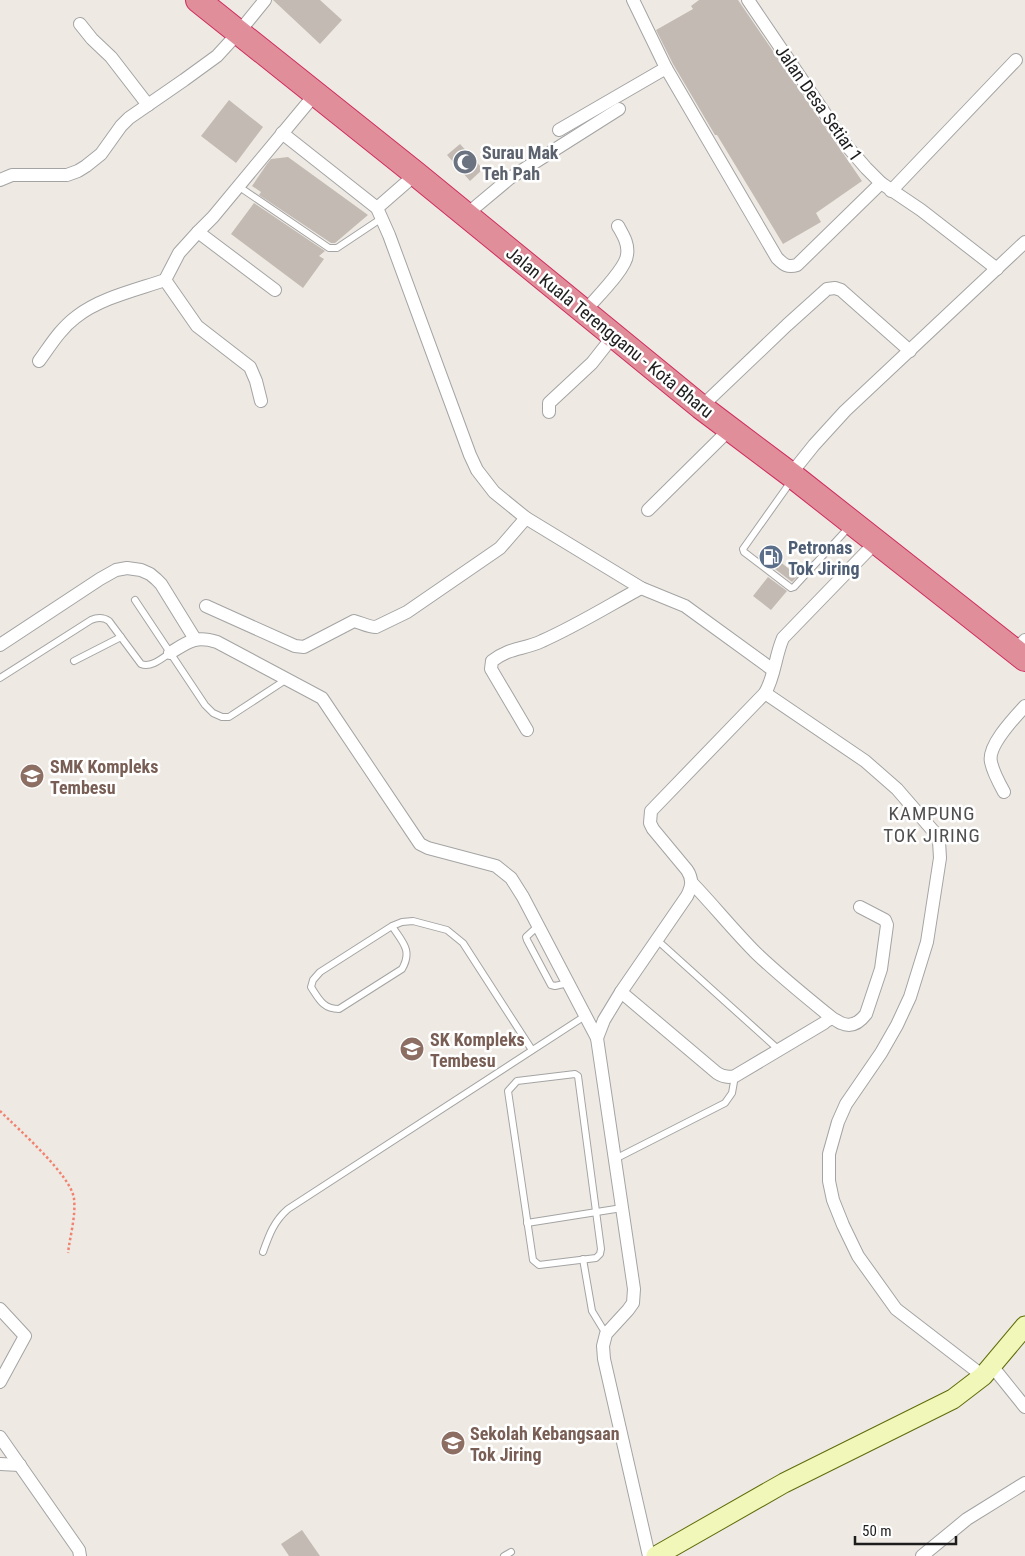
<svg xmlns="http://www.w3.org/2000/svg" width="1025" height="1556" font-family="'Roboto Condensed',sans-serif">
<style>
.building{fill:#c2bab3}
.lines{fill:none;stroke-linecap:round;stroke-linejoin:round}
.lane-casing{stroke:#a4a4a4;stroke-width:8}
.street-casing{stroke:#a4a4a4;stroke-width:14}
.secondary-casing{stroke:#5f6d0a;stroke-width:21}
.highway-casing{stroke:#cf2d5f;stroke-width:26}
.path{stroke:#f28270;stroke-width:2.5;stroke-dasharray:2.5 2.5;stroke-linecap:butt}
.lane{stroke:#fff;stroke-width:6}
.street{stroke:#fff;stroke-width:12}
.secondary{stroke:#f1f6b9;stroke-width:19}
.highway{stroke:#e18e9b;stroke-width:24}
.labels{text-anchor:middle;dominant-baseline:central;stroke-width:5;stroke-linejoin:round;paint-order:stroke}
.street-label{font-size:18px;fill:#1d1d1d;stroke:#fff}
.worship-label{font-size:18px;font-weight:bold;fill:#5b616d;stroke:#fff;text-anchor:start}
.service-label{font-size:18px;font-weight:bold;fill:#4e5e75;stroke:#fff;text-anchor:start}
.education-label{font-size:18px;font-weight:bold;fill:#785e54;stroke:#fff;text-anchor:start}
.neighbourhood-label{font-size:19px;letter-spacing:1px;fill:#505050;stroke:#fff}
</style>
<rect width="100%" height="100%" fill="#eeeae3"/>
<g class="building">
<path d="M 273,0 L 320,0 L 342,20 L 320,44 Z"/>
<path d="M 699,0 L 738,0 L 862,181 L 816,213 L 821,222 L 783,244 L 717,135 L 715,135 L 673,64 L 656,30 L 693,9 L 691,6 Z"/>
<path d="M 229,100 L 263,127 L 236,163 L 201,136 Z"/>
<path d="M 460,144 L 483,169 L 470,181 L 447,155 Z"/>
<path d="M 288,157 L 368,215 L 335,243 L 331,243 L 259,195 L 261,192 L 252,186 L 267,164 L 271,159 Z"/>
<path d="M 254,203 L 325,251 L 319,256 L 324,259 L 303,288 L 231,234 Z"/>
<path d="M 764,549 L 798,576 L 792,582 L 758,556 Z"/>
<path d="M 768,577 L 787,591 L 771,610 L 753,596 Z"/>
<path d="M 302,1530 L 320,1556 L 289,1556 L 281,1544 Z"/>
</g>
<g class="lines">
<defs>
<g id="lane">
<path d="M 238,186 L 329,248 L 337,248 L 382,218"/>
<path d="M 792,480 L 743,549 L 744,552 L 791,588 L 794,587 L 850,526"/>
<path d="M 135,600 L 205,705 L 213,713 L 222,717 L 229,717 L 287,679"/>
<path d="M 74,661 L 121,637"/>
<path d="M 0,678 L 91,620 C 98,617 103,617 109,621 L 141,664 C 151,668 161,659 170,653"/>
<path d="M 392,926 C 402,942 413,950 402,969 L 339,1009 C 323,1009 319,999 311,987 L 313,980 L 320,972 L 392,926 L 402,922 L 413,921 L 447,930 L 463,943 L 532,1050"/>
<path d="M 538,926 L 526,937 L 527,940 L 551,985 L 555,986 L 568,983"/>
<path d="M 657,940 L 779,1050"/>
<path d="M 575,1074 L 578,1076 L 601,1249 L 600,1254 L 596,1258 L 539,1265 L 533,1260 L 508,1091 L 517,1081 Z"/>
<path d="M 615,1159 L 725,1103 L 732,1093 L 735,1076"/>
<path d="M 527,1223 L 622,1208"/>
<path d="M 263,1252 C 269,1235 274,1221 288,1209 L 585,1016"/>
<path d="M 583,1259 L 592,1311 L 606,1334"/>
<path d="M 504,1556 L 511,1552"/>
</g>
<g id="street">
<path d="M 633,0 L 666,68 L 777,258 C 784,265 788,268 797,265 L 881,183"/>
<path d="M 748,0 L 847,146 L 866,168 L 881,183 L 921,210 L 997,269"/>
<path d="M 80,24 L 92,39 L 111,57 L 148,105"/>
<path d="M 559,130 L 666,68"/>
<path d="M 282,133 L 377,208 L 389,235 L 470,455 L 477,470 L 494,492 L 526,518 L 641,588 L 685,606 L 773,670"/>
<path d="M 0,180 L 12,175 L 67,175 L 78,171 L 86,166 L 101,154 L 121,126 L 129,118 L 184,80 L 217,56 L 239,32 L 265,0"/>
<path d="M 891,191 L 1016,60"/>
<path d="M 377,208 L 416,174"/>
<path d="M 467,214 L 510,178 L 619,109"/>
<path d="M 165,280 L 197,326 L 250,367 L 256,381 L 261,401"/>
<path d="M 275,290 L 198,232 L 213,217 L 316,93"/>
<path d="M 585,311 C 595,299 626,269 627,255 C 629,244 623,235 618,226"/>
<path d="M 39,361 C 50,346 60,329 76,317 C 100,298 136,290 165,280 L 179,253 L 198,232"/>
<path d="M 701,407 L 787,325 L 827,289 L 835,288 L 841,290 L 910,351"/>
<path d="M 549,412 L 549,403 L 592,363 L 614,335"/>
<path d="M 790,475 L 814,445 L 845,411 L 1025,242"/>
<path d="M 648,510 L 730,429"/>
<path d="M 206,606 L 295,646 L 304,647 L 354,621 C 362,623 368,627 376,627 L 407,612 L 487,557 L 500,548 L 526,518"/>
<path d="M 0,645 L 100,579 L 116,570 L 127,568 L 141,570 L 150,574 L 156,579 L 161,584 L 195,639"/>
<path d="M 1015,651 L 1025,640"/>
<path d="M 170,653 C 188,642 195,635 217,642 L 322,698 L 420,844 L 428,848 L 496,866 L 511,878 L 523,897 L 597,1038 L 634,1289 L 633,1303 L 628,1310 L 606,1334 L 603,1346 L 604,1359 L 649,1556"/>
<path d="M 765,693 L 865,761 L 897,789 L 935,833 L 939,841 L 940,858 L 927,942 L 910,997 L 897,1025 L 881,1053 L 846,1104 L 838,1122 L 829,1154 L 829,1181 L 833,1200 L 843,1225 L 858,1256 L 896,1309 L 983,1376"/>
<path d="M 527,730 L 491,669 L 492,661 C 510,647 523,650 542,641 C 576,626 608,606 641,588"/>
<path d="M 1004,792 C 999,783 993,772 991,762 C 987,746 1015,717 1025,706"/>
<path d="M 692,883 C 714,906 734,931 756,953 C 780,976 806,997 832,1018"/>
<path d="M 621,992 L 717,1073 C 723,1077 728,1078 735,1076 L 824,1023 C 825,1022 829,1019 831,1019 C 835,1018 838,1022 841,1023 C 852,1028 860,1022 866,1014 L 881,969 L 887,925 L 885,920 L 860,907"/>
<path d="M 597,1038 L 604,1020 L 621,992 L 687,896 C 692,886 693,879 687,870 L 653,829 L 650,823 L 651,811 L 765,693 C 775,676 775,656 783,638 L 876,542"/>
<path d="M 0,1309 L 25,1336 L 0,1382"/>
<path d="M 992,1366 L 1025,1407"/>
<path d="M 0,1437 L 79,1550 L 80,1556"/>
<path d="M 0,1464 L 20,1465"/>
<path d="M 922,1556 L 967,1519 L 1025,1483"/>
</g>
<path id="secondary" d="M 656,1556 L 784,1483 L 953,1399 L 983,1376 L 1025,1326"/>
<path id="highway" d="M 198,0 L 416,174 L 701,407 L 794,477 L 1025,659"/>
</defs>
<use href="#lane" class="lane-casing"/>
<use href="#street" class="street-casing"/>
<use href="#secondary" class="secondary-casing"/>
<use href="#highway" class="highway-casing"/>
<path class="path" d="M 0,1111 C 18,1129 72,1176 74,1199 C 76,1216 70,1236 68,1253"/>
<use href="#lane" class="lane"/>
<use href="#street" class="street"/>
<use href="#secondary" class="secondary"/>
<use href="#highway" class="highway"/>
</g>
<defs>
<symbol id="mosque-disc" viewBox="-11 -11 22 22"><circle r="9.5" fill="#6b7280" stroke="#fff"/><path d="M3.5-4.9A6 6 0 1 0 3.5 4.9A5 5 0 1 1 3.5-4.9Z" fill="#fff"/></symbol>
<symbol id="fuel-disc" viewBox="-11 -11 22 22"><circle r="9.5" fill="#5c6f8a" stroke="#fff"/><path d="M-5.5-6h7V0h2V4h1.3V-2.5L3-4.5l.8-.8L6-3V5H2.5V1h-1V6h-7ZM-4.2-4.7v3.2H.2V-4.7Z" fill="#fff"/></symbol>
<symbol id="school-disc" viewBox="-11 -11 22 22"><circle r="9.5" fill="#8d6e63" stroke="#fff"/><path d="M0-5L7-2L0 1L-7-2ZM-4 1L0 2.5L4 1V4Q0 6-4 4Z" fill="#fff"/></symbol>
</defs>
<g fill-rule="evenodd">
<use href="#mosque-disc" x="451" y="148" width="28" height="28"/>
<use href="#fuel-disc" x="757" y="543" width="28" height="28"/>
<use href="#school-disc" x="18" y="762" width="28" height="28"/>
<use href="#school-disc" x="398" y="1035" width="28" height="28"/>
<use href="#school-disc" x="439" y="1429" width="28" height="28"/>
</g>
<g class="labels">
<g class="street-label">
<text transform="translate(819 103) rotate(55)">Jalan Desa Setiar 1</text>
<text transform="translate(610 332) rotate(39)">Jalan Kuala Terengganu - Kota Bharu</text>
</g>
<g class="worship-label">
<text x="482" y="152">Surau Mak<tspan x="482" dy="21">Teh Pah</tspan></text>
</g>
<g class="service-label">
<text x="788" y="547">Petronas<tspan x="788" dy="21">Tok Jiring</tspan></text>
</g>
<g class="education-label">
<text x="50" y="766">SMK Kompleks<tspan x="50" dy="21">Tembesu</tspan></text>
<text x="430" y="1039">SK Kompleks<tspan x="430" dy="21">Tembesu</tspan></text>
<text x="470" y="1433">Sekolah Kebangsaan<tspan x="470" dy="21">Tok Jiring</tspan></text>
</g>
<g class="neighbourhood-label">
<text x="932" y="813">KAMPUNG<tspan x="932" dy="22">TOK JIRING</tspan></text>
</g>
</g>
<path d="M855 1536v8h101v-8" fill="none" stroke="#1d1d1d" stroke-width="2.5"/>
<text x="862" y="1536" font-size="15" fill="#1d1d1d" stroke="#ffffff" stroke-width="4" paint-order="stroke">50 m</text>
</svg>
